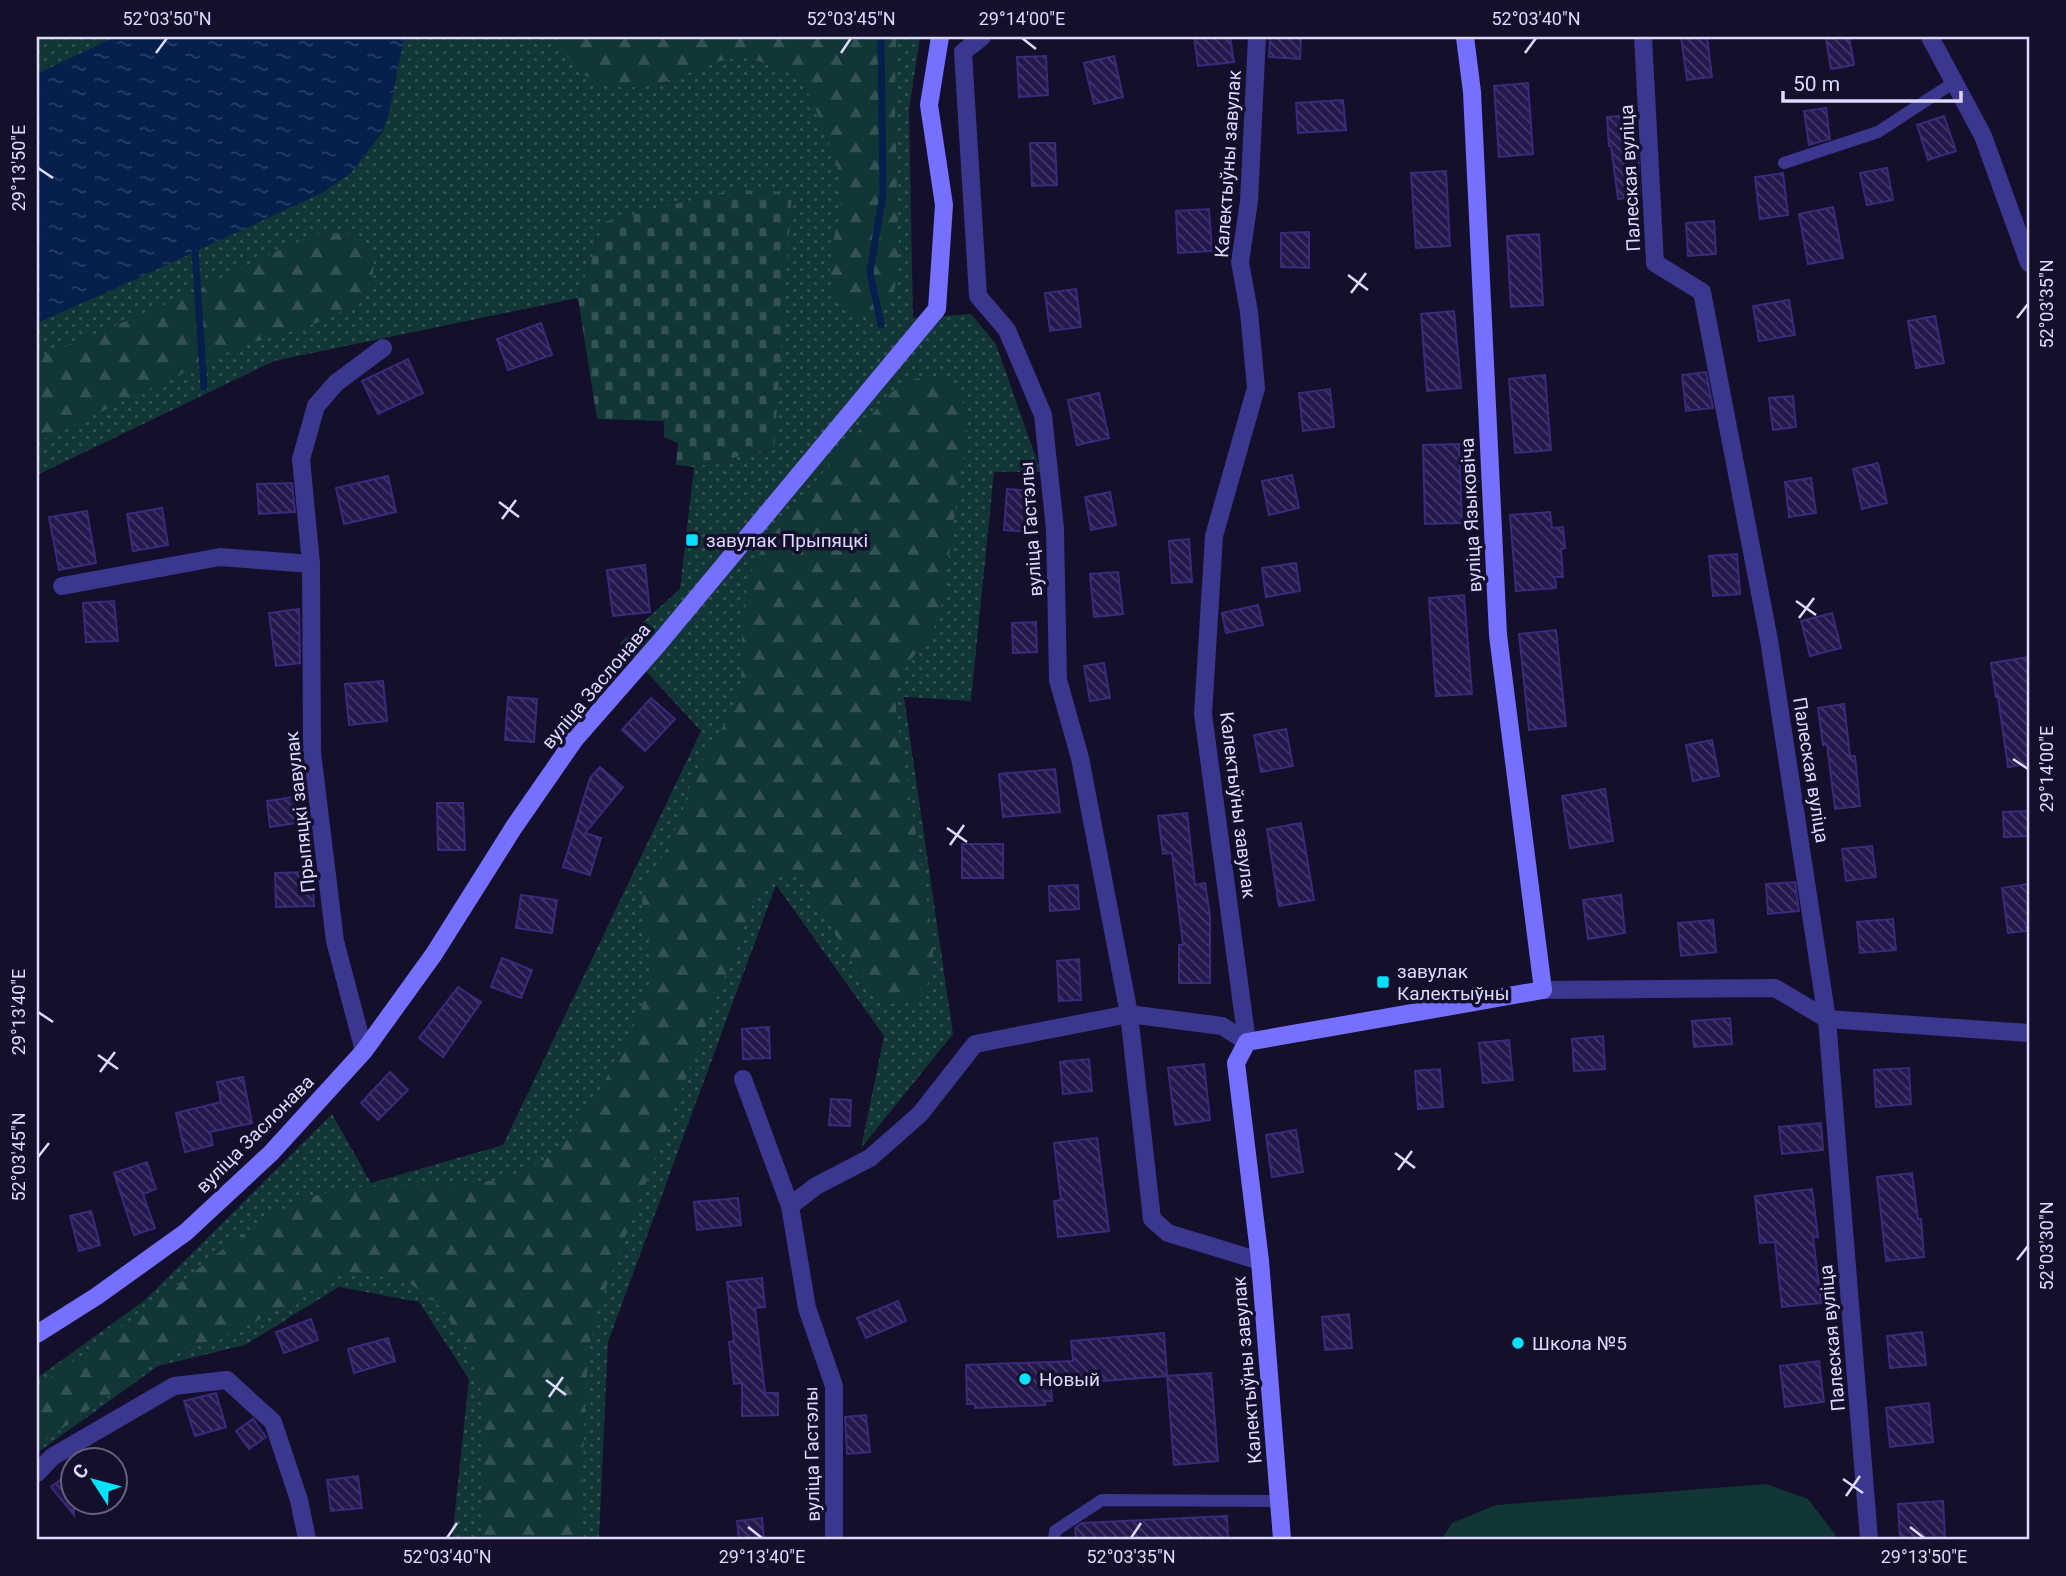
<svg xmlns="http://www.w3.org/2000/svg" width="2066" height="1576" font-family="Roboto,sans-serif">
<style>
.grass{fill:url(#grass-dots)}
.forest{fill:url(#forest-firs)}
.cemetery{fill:url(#cemetery-stones)}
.garden{fill:#113635}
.water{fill:url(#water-ripples)}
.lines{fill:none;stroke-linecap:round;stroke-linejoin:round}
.stream{stroke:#061f4c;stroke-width:7}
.building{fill:url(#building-back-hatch);stroke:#3b297b;stroke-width:2}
.lane{stroke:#3b368e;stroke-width:12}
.street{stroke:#3b368e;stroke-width:18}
.secondary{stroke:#7570ff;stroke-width:18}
.ticks{fill:none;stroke:#ded9ff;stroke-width:2.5}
.poi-dot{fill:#05e2ff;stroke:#140f2b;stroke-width:2.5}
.labels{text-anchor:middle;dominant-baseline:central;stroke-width:7;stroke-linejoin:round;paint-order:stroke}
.street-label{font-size:19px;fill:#ded9ff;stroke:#140f2b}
.poi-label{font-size:19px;fill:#ded9ff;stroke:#140f2b;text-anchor:start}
.neatline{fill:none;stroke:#ded9ff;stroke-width:2.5}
.ticks-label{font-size:18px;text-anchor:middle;fill:#ded9ff}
</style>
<defs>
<pattern id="grass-dots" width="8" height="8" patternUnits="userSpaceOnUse" patternTransform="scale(1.75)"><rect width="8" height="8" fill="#113635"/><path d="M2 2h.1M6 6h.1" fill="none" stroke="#335253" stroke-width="1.8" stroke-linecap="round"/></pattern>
<pattern id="forest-firs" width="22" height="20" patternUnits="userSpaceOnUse" patternTransform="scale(1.75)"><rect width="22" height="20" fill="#113635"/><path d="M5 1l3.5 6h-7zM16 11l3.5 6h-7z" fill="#335253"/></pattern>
<pattern id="cemetery-stones" width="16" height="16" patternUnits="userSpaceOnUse" patternTransform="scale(1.75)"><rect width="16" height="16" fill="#113635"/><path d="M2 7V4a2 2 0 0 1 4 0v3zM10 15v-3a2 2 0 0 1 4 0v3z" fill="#335253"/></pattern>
<pattern id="water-ripples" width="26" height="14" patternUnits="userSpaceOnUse" patternTransform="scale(1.75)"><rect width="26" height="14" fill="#061f4c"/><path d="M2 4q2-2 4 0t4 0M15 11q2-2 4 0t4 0" fill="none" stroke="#2a3f67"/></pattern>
<pattern id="building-back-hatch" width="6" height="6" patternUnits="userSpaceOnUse" patternTransform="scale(1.75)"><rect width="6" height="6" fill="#24194e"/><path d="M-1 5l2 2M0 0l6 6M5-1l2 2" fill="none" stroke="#433a69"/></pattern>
</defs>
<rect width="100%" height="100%" fill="#140f2b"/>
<path class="grass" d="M 37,37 L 920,37 L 909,110 L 913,318 L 971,314 L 996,344 L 1041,472 L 994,472 L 971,701 L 904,697 L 953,1034 L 861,1148 L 884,1036 L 776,885 L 608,1342 L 599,1539 L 452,1539 L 469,1379 L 419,1302 L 339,1287 L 245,1345 L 158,1366 L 37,1453 L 37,1378 L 145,1300 L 332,1114 L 371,1183 L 503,1145 L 701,731 L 620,643 L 680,589 L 694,467 L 770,449 L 604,222 L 578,298 L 274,361 L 37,475 Z"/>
<g class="forest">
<path d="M 558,37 L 896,37 L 895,109 L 899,266 C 897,281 895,294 885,306 C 879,313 871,314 862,314 C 852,313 845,308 840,301 C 814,266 847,220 841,182 C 837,160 815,100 801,83 C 794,75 784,70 774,66 C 764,62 750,58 738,58 C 716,59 693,72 673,79 C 645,89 604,93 581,72 C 570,63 563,49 558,37 Z"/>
<path d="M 344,233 L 365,241 L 374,259 L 373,277 L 362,294 L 336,315 L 303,328 L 243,345 L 37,442 L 37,358 L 179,299 L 286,247 L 318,234 Z"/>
<path d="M 925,376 C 962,377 965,401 967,432 L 940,615 L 928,639 L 911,659 L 901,677 L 896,695 L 896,712 L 932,933 C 934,956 936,982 916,998 C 908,1004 894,1006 885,1001 C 866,990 854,965 843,947 C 829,924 816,900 800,879 C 769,865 761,886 750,911 L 599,1306 L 590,1343 L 586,1384 L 580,1539 L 480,1539 L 483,1506 L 485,1424 L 479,1380 L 474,1360 L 442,1309 L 430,1297 L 407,1282 L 374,1275 L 339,1276 L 240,1330 L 175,1352 L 154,1364 L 37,1446 L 37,1387 C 82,1355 128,1323 172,1289 C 215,1257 259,1215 311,1197 C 386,1170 494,1209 555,1150 C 587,1119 655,1004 653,959 C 652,937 638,918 643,895 C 647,877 661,861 669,843 C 674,833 679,822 683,810 C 687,796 690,782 697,769 C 708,748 724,729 734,707 C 745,682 741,655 742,628 C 742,610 746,588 752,571 C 764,537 791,510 814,483 C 839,453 865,424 889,394 L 907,382 Z"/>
</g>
<path class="cemetery" d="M 732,190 L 792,192 L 774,448 L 694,467 L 676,465 L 678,443 L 664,437 L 664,421 L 597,419 L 578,298 L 604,222 Z"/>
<path class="garden" d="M 1766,1484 L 1808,1499 L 1835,1534 L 1835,1539 L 1442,1539 L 1452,1523 L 1496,1505 Z"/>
<path class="water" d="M 115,37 L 403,37 L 403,44 L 389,113 L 383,131 L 351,173 L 322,193 L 123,285 L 37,323 L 37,74 Z"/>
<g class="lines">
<g class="stream">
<path d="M 195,252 L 204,387"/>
<path d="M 881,325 L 870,272 L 883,194 L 881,41"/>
</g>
</g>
<g class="building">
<path d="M 1194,37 L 1230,37 L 1234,62 L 1198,66 Z"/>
<path d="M 1270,37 L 1301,37 L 1300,59 L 1269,57 Z"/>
<path d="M 1681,37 L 1707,37 L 1712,77 L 1687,80 Z"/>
<path d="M 1849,37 L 1854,65 L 1831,69 L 1826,39 Z"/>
<path d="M 1046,56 L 1048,95 L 1019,97 L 1017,57 Z"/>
<path d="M 1114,56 L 1123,97 L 1094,104 L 1084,63 Z"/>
<path d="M 1528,83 L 1533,154 L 1499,157 L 1494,86 Z"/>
<path d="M 1343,100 L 1346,130 L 1298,133 L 1296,103 Z"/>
<path d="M 1826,108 L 1830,139 L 1809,145 L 1804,111 Z"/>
<path d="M 1631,115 L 1634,153 L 1638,153 L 1640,196 L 1618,199 L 1611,146 L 1609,146 L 1607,117 Z"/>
<path d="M 1944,116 L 1956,151 L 1928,160 L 1917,125 Z"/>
<path d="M 1030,143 L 1055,143 L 1057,185 L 1032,186 Z"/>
<path d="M 1887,168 L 1893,200 L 1867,205 L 1860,173 Z"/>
<path d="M 1446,171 L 1450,246 L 1416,248 L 1411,173 Z"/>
<path d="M 1783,173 L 1788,215 L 1760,219 L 1755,177 Z"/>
<path d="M 1833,207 L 1843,258 L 1808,264 L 1799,214 Z"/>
<path d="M 1209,209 L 1212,251 L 1178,253 L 1176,211 Z"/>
<path d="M 1714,221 L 1716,254 L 1688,256 L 1686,223 Z"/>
<path d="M 1309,232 L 1309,268 L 1281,267 L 1281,233 Z"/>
<path d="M 1539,234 L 1543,305 L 1511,307 L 1507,236 Z"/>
<path d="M 1076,289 L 1081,327 L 1050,331 L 1045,293 Z"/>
<path d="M 1789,300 L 1795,335 L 1759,341 L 1753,306 Z"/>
<path d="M 1454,311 L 1461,388 L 1427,391 L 1421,314 Z"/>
<path d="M 1935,316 L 1944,363 L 1916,368 L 1908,321 Z"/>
<path d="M 541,323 L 552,355 L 508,370 L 497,339 Z"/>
<path d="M 408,359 L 423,393 L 378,414 L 362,381 Z"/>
<path d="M 1706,372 L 1713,408 L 1686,411 L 1682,375 Z"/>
<path d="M 1545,375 L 1551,450 L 1515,453 L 1509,379 Z"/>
<path d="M 1330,389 L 1334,427 L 1303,431 L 1299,393 Z"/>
<path d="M 1099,393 L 1109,438 L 1077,445 L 1068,400 Z"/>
<path d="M 1793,396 L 1796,427 L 1773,430 L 1769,398 Z"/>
<path d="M 1459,444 L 1462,523 L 1425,524 L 1423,445 Z"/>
<path d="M 1878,463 L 1887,503 L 1862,509 L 1853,469 Z"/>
<path d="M 1292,475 L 1299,508 L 1269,515 L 1262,481 Z"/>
<path d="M 388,476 L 396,512 L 344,524 L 336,488 Z"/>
<path d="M 1811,478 L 1816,513 L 1789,517 L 1785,482 Z"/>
<path d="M 292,483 L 295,512 L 259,514 L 257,484 Z"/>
<path d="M 1007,489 L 1035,491 L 1032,532 L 1004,530 Z"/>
<path d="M 1110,492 L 1116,525 L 1091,530 L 1085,497 Z"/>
<path d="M 162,508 L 168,545 L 133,551 L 127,514 Z"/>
<path d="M 87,511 L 96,563 L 59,570 L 49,517 Z"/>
<path d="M 1550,512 L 1552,528 L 1563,527 L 1565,548 L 1561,549 L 1563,577 L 1555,577 L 1556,588 L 1516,591 L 1510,515 Z"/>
<path d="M 1189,539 L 1192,582 L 1172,583 L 1169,541 Z"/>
<path d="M 1737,554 L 1740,594 L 1713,596 L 1709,556 Z"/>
<path d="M 1296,563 L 1300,591 L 1266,597 L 1262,568 Z"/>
<path d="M 645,565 L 650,612 L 613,616 L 607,570 Z"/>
<path d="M 1118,572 L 1123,614 L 1094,617 L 1090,574 Z"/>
<path d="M 1464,595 L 1472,694 L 1436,696 L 1429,598 Z"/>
<path d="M 114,601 L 118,641 L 86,642 L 83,603 Z"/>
<path d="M 1258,605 L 1263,625 L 1226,633 L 1222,613 Z"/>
<path d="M 299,609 L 300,663 L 276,666 L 269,613 Z"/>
<path d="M 1832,613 L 1841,648 L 1810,656 L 1801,621 Z"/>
<path d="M 1036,622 L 1037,652 L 1013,653 L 1012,623 Z"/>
<path d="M 1556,630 L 1566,726 L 1529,730 L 1519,634 Z"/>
<path d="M 2029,657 L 2029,764 L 2008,767 L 1998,697 L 1996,697 L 1991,663 Z"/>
<path d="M 1104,663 L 1110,698 L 1090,701 L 1084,666 Z"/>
<path d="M 383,681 L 387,721 L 349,725 L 345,684 Z"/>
<path d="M 508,697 L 537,699 L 534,742 L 505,740 Z"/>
<path d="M 651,698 L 675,719 L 645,751 L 622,730 Z"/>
<path d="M 1844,704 L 1850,756 L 1855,756 L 1860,806 L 1835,809 L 1827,744 L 1823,745 L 1818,708 Z"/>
<path d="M 1286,729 L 1293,766 L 1261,772 L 1254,735 Z"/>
<path d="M 1712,740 L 1719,776 L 1693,781 L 1686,745 Z"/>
<path d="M 600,767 L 623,787 L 585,833 L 601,838 L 590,875 L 563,867 L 590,778 Z"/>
<path d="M 1055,769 L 1060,812 L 1003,817 L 999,774 Z"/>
<path d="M 1605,789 L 1613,841 L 1570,848 L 1562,796 Z"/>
<path d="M 300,796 L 303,822 L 270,827 L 267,801 Z"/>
<path d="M 437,803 L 463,803 L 465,850 L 438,850 Z"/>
<path d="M 2029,811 L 2029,836 L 2004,837 L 2003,812 Z"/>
<path d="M 1187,813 L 1195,885 L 1205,883 L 1210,916 L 1210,983 L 1179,983 L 1179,945 L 1183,945 L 1172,853 L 1163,854 L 1158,816 Z"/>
<path d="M 1301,823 L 1314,900 L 1279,906 L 1267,829 Z"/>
<rect x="962" y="844" width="41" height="34"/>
<path d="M 1872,846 L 1876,877 L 1846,881 L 1842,849 Z"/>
<path d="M 312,872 L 314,906 L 276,907 L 275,873 Z"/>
<path d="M 1795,882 L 1799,911 L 1768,914 L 1766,884 Z"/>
<path d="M 2029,884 L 2029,922 L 2025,923 L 2027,931 L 2008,933 L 2002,888 Z"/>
<path d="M 1078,885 L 1079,909 L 1050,911 L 1049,886 Z"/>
<path d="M 521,895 L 557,900 L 552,933 L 516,928 Z"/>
<path d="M 1621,895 L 1625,933 L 1588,939 L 1583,900 Z"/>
<path d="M 1893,919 L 1896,950 L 1860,953 L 1857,922 Z"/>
<path d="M 1713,920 L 1716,952 L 1681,956 L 1678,923 Z"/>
<path d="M 502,958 L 532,970 L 521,998 L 491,987 Z"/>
<path d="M 1079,959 L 1081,1000 L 1059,1001 L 1057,961 Z"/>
<path d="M 458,987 L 481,1002 L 443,1057 L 419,1038 Z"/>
<path d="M 1730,1018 L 1732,1044 L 1694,1047 L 1692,1021 Z"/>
<path d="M 769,1027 L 770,1058 L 743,1059 L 742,1029 Z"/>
<path d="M 1603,1036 L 1605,1069 L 1574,1071 L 1572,1039 Z"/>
<path d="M 1509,1040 L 1513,1080 L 1483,1083 L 1479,1043 Z"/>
<path d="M 1089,1059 L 1092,1091 L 1063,1094 L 1060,1062 Z"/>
<path d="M 1204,1064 L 1210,1120 L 1175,1125 L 1168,1068 Z"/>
<path d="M 1909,1068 L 1911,1104 L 1876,1107 L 1874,1070 Z"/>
<path d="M 1440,1069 L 1443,1107 L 1418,1109 L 1415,1071 Z"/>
<path d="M 390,1072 L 408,1090 L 378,1120 L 361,1103 Z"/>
<path d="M 243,1077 L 252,1123 L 210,1132 L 213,1145 L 185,1152 L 176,1113 L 221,1102 L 217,1082 Z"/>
<path d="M 831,1099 L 851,1100 L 850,1126 L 829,1125 Z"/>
<path d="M 1821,1123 L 1823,1150 L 1782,1154 L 1779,1127 Z"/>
<path d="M 1296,1130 L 1303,1172 L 1272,1177 L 1266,1135 Z"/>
<path d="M 1097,1138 L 1109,1231 L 1058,1237 L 1054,1201 L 1061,1200 L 1054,1143 Z"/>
<path d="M 147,1162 L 156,1189 L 143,1194 L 155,1228 L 134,1235 L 114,1173 Z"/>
<path d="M 1912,1173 L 1918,1219 L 1921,1219 L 1924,1257 L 1886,1261 L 1877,1177 Z"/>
<path d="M 1812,1189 L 1818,1237 L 1813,1237 L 1821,1303 L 1782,1307 L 1775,1242 L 1760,1243 L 1755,1196 Z"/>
<path d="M 738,1198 L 741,1225 L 697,1230 L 694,1202 Z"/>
<path d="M 91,1211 L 100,1245 L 79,1251 L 70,1216 Z"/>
<path d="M 762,1278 L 765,1307 L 755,1308 L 765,1393 L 778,1393 L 778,1415 L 742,1416 L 742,1383 L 734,1384 L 729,1342 L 734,1341 L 727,1282 Z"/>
<path d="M 898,1301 L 906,1321 L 866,1338 L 857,1318 Z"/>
<path d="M 1349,1314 L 1352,1348 L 1325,1350 L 1322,1317 Z"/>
<path d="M 311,1319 L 318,1340 L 284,1353 L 276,1332 Z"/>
<path d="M 1922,1332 L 1926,1365 L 1890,1368 L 1887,1336 Z"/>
<path d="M 1164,1333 L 1167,1376 L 1051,1385 L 1052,1401 L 1045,1401 L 1045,1405 L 975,1408 L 975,1404 L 967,1404 L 966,1365 L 1073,1361 L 1071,1341 Z"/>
<path d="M 388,1338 L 395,1361 L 354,1373 L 348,1349 Z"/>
<path d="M 1819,1361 L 1824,1402 L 1785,1407 L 1780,1366 Z"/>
<path d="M 1211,1373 L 1218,1461 L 1174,1465 L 1167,1376 Z"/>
<path d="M 216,1393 L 226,1427 L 195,1436 L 184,1401 Z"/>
<path d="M 1929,1403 L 1933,1442 L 1890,1447 L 1886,1408 Z"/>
<path d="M 866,1415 L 870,1452 L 847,1454 L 845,1417 Z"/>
<path d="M 253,1419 L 266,1437 L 249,1449 L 236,1431 Z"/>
<path d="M 74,1469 L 74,1515 L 51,1487 Z"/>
<path d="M 358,1476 L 362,1508 L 331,1511 L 327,1480 Z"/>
<path d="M 1943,1501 L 1945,1537 L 1900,1539 L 1898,1504 Z"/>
<path d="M 1227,1516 L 1228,1539 L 1076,1539 L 1075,1528 L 1082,1523 Z"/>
<path d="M 762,1518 L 764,1539 L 739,1539 L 737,1521 Z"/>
</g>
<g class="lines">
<g class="lane">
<path d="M 1784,163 L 1878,132 L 1953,83"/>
<path d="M 1054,1539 L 1055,1531 L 1102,1500 L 1279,1501"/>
</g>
<g class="street">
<path d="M 982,37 L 963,52 L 978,296 L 1007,330 L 1043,415 L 1055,529 L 1058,680 L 1080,758 L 1129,1014 L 1152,1219 L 1168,1233 L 1260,1261"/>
<path d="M 1643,37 L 1655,263 L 1702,292 L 1769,640 L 1827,1019 L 1869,1539"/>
<path d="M 1930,37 L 1983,136 L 2029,263"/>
<path d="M 311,564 L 301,459 L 316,406 L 336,383 L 383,348"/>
<path d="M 62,586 L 220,557 L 311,564 L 312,752 L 335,941 L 364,1051"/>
<path d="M 1543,990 L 1775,988 L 1827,1019 L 2029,1033"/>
<path d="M 1247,1042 L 1203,714 L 1214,536 L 1256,388 L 1249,312 L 1240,262 L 1249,201 L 1257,37"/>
<path d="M 743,1079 L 790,1206 L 807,1308 L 834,1386 L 834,1539"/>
<path d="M 790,1206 L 816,1186 L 870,1158 L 920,1114 L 975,1044 L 1129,1014 L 1222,1026 L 1247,1042"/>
<path d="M 37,1473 L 52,1457 L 174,1386 L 227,1380 L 273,1422 L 299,1500 L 307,1539"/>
</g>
<g class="secondary">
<path d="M 37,1334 L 97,1296 L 186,1232 L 271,1153 L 364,1051 L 434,954 L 514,827 L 575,739 L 660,642 L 937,309 L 944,205 L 929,105 L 940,37"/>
<path d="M 1282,1539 L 1260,1261 L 1236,1063 L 1247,1042 L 1543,990 L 1498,635 L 1472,92 L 1465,37"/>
</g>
</g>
<path class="ticks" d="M 1022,38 L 1036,49M 156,53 L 167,38M 841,53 L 851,38M 1525,53 L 1536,38M 38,168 L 53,178M 1348,275 L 1368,290M 1351,293 L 1366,273M 2017,318 L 2028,304M 499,502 L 519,517M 502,519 L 516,500M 1796,601 L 1816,615M 1799,618 L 1814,598M 2013,759 L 2028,769M 947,828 L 967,842M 950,845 L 964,825M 38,1012 L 53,1022M 98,1055 L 118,1069M 100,1072 L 115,1052M 1395,1153 L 1415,1168M 38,1157 L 49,1143M 1398,1170 L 1412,1151M 2017,1260 L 2028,1246M 546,1380 L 566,1395M 549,1397 L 563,1377M 1843,1479 L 1863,1493M 1846,1496 L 1860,1476M 748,1527 L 762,1538M 1910,1527 L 1924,1538M 447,1538 L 457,1523M 1131,1538 L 1141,1523"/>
<g class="poi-dot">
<rect x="685" y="533" width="14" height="14" rx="3.5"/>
<rect x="1376" y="975" width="14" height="14" rx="3.5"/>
<circle cx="1518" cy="1343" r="7"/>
<circle cx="1025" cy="1379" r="7"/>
</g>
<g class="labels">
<g class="street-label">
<text transform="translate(1228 164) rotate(-86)">Калектыўны завулак</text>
<text transform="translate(1630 178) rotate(-93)">Палеская вуліца</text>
<text transform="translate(1471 515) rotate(-93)">вуліца Языковіча</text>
<text transform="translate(1031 529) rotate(-94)">вуліца Гастэлы</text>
<text transform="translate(596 686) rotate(-50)">вуліца Заслонава</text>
<text transform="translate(1811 770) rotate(81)">Палеская вуліца</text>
<text transform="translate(1238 805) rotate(83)">Калектыўны завулак</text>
<text transform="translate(300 812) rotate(-96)">Прыпяцкі завулак</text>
<text transform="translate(255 1134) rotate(-45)">вуліца Заслонава</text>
<text transform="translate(1832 1338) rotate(-95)">Палеская вуліца</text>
<text transform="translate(1247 1370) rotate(-95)">Калектыўны завулак</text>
<text transform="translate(812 1454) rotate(-91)">вуліца Гастэлы</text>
</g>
<g class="poi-label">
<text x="706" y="540">завулак Прыпяцкі</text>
<text x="1397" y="971">завулак<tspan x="1397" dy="22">Калектыўны</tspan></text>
<text x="1532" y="1343">Школа №5</text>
<text x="1039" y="1379">Новый</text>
</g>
</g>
<rect width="2066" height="1576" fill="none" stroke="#140f2b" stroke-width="77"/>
<g transform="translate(94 1481) rotate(306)"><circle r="33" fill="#140f2b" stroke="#656080" stroke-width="2"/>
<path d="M0-5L12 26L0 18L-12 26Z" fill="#05e2ff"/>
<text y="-10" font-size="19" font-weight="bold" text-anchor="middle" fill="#ded9ff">С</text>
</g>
<path d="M1783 91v10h178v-10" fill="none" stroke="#ded9ff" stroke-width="3.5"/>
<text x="1793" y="91" font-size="21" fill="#ded9ff" stroke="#140f2b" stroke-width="5" paint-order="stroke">50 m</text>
<rect x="38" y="38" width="1990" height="1500" class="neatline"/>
<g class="ticks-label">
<text x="167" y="25">52°03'50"N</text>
<text x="851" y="25">52°03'45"N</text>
<text x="1022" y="25">29°14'00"E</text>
<text x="1536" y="25">52°03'40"N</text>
<text transform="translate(19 168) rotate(-90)" y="6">29°13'50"E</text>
<text transform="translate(2047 304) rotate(-90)" y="6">52°03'35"N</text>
<text transform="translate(2047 769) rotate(-90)" y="6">29°14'00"E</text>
<text transform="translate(19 1012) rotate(-90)" y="6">29°13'40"E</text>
<text transform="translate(19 1157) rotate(-90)" y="6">52°03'45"N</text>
<text transform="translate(2047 1246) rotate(-90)" y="6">52°03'30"N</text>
<text x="447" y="1563">52°03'40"N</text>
<text x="762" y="1563">29°13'40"E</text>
<text x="1131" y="1563">52°03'35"N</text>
<text x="1924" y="1563">29°13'50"E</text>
</g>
</svg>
